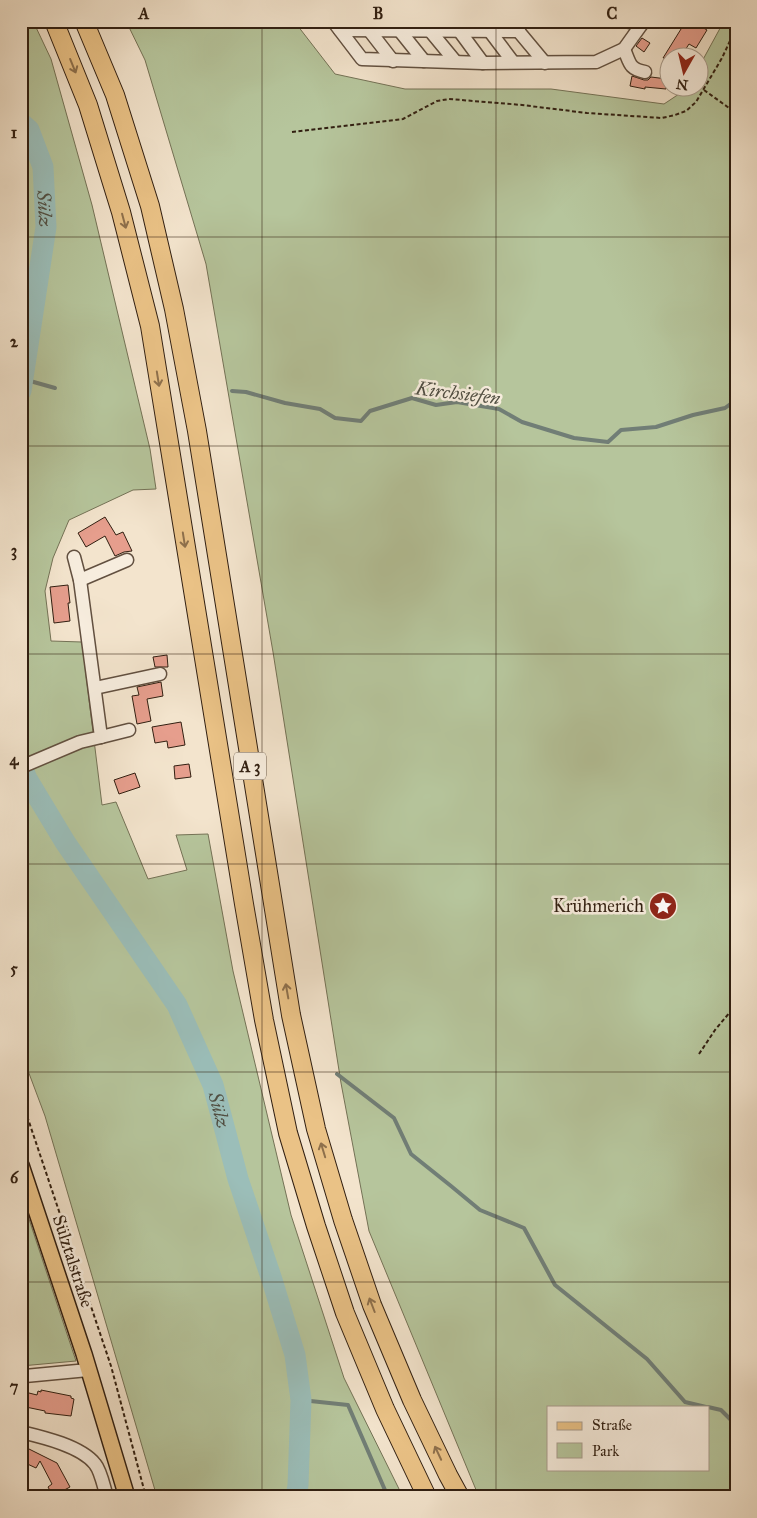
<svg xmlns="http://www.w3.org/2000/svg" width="757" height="1518" font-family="'IM FELL Great Primer',serif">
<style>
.green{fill:#b6c59c;stroke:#747256;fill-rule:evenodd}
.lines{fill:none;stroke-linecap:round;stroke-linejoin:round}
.stream{stroke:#717e76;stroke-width:4}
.river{stroke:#9bbeb9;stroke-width:21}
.building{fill:#e69e8d;stroke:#311f11}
.minor-casing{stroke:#625040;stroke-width:15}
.major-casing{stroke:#311f11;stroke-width:18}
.highway-casing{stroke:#311f11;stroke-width:20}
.path{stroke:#311f11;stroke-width:2;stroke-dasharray:4 2.5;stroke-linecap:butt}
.minor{stroke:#f7edde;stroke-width:12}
.major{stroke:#eac286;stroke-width:15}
.highway{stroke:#eac286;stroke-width:18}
.oneway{stroke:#8e704c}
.grid{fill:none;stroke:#311f11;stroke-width:1;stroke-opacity:0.55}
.labels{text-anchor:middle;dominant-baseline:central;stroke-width:5;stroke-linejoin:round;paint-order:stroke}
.shield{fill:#f7edde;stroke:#6c5d4e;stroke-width:1}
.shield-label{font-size:16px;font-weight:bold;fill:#311f11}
.poi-label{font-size:18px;fill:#311f11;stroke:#f7edde;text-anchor:end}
.street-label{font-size:18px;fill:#311f11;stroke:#f7edde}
.water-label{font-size:19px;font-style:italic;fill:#514f43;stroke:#f7edde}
.neatline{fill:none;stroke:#311f11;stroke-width:2}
.grid-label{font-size:16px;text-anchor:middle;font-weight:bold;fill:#311f11}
</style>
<rect width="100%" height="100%" fill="#f3e4cd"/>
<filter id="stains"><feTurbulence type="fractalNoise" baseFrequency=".004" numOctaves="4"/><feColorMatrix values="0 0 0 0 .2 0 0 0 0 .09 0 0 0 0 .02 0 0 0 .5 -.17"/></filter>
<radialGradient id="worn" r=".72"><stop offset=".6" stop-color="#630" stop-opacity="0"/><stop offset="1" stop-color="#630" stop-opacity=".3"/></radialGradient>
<g class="green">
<path d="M 21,21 L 33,21 L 51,59 L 92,205 L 150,449 L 156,489 L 133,490 L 69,520 L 53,558 L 45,591 L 51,641 L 82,642 L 102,805 L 116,802 L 148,879 L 187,870 L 176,835 L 208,834 L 233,971 L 291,1215 L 344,1378 L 403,1497 L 157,1497 L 45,1116 L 21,1052 Z"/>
<path d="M 126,21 L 294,21 L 335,74 L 405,89 L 551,89 L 664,104 L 685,90 L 686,88 L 700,88 L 700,65 L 724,21 L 736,21 L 736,1497 L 479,1497 L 369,1231 L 341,1083 L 273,652 L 206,264 L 145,60 ZM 548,1407 L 708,1407 L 708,1469 L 548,1469 Z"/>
<path d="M 21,1195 L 76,1361 L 21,1366 Z"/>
</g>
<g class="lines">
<g class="stream">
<path d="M 21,356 L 27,352"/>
<path d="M 23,379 L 55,388"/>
<path d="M 232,391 L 246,392 L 285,403 L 320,409 L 335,418 L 361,421 L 370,411 L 412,398 L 436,405 L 457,402 L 499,409 L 522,422 L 574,438 L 608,442 L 621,430 L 656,427 L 693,415 L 725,408 L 736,400"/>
<path d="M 337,1074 L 394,1118 L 411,1154 L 451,1186 L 480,1210 L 524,1228 L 555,1285 L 647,1359 L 685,1402 L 706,1407"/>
<path d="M 301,1400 L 348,1405 L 388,1497"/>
<path d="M 708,1407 L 721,1410 L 736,1425"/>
</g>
<g class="river">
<path id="s1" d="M 21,123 L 29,130 L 43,167 L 46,227 L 21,391"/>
<path id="s2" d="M 21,765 L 27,779 L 65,842 L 177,1005 L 213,1085 L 238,1179 L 272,1280 L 295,1355 L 301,1400 L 298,1485 L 296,1497"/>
</g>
</g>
<g class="building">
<path d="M 686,21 L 703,21 L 700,26 L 707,30 L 696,48 L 689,44 L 680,58 L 663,58 Z"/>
<path d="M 642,38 L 650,43 L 644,52 L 636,46 Z"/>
<path d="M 632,76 L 644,80 L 648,80 L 651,77 L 667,79 L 666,89 L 645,87 L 645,89 L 630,86 Z"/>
<path d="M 105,517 L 116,535 L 123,532 L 132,551 L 124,552 L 115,556 L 105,536 L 86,547 L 78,533 Z"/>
<path d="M 68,585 L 70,603 L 68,603 L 70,621 L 54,623 L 50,587 Z"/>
<path d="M 167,655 L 168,667 L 155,667 L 153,657 Z"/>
<path d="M 161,682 L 163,696 L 147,699 L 151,721 L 137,724 L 132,696 L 139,695 L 137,687 Z"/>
<path d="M 181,722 L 185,745 L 168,748 L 167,741 L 155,743 L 152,727 Z"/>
<path d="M 189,764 L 191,777 L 175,779 L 174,766 Z"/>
<path d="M 135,773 L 140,787 L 119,794 L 114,780 Z"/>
<path d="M 41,1390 L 71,1396 L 71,1398 L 74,1399 L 71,1416 L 45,1413 L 45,1411 L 21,1406 L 21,1391 L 37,1395 L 38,1391 L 41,1392 Z"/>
<path d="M 21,1445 L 57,1463 L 70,1487 L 53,1496 L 48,1487 L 52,1484 L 40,1461 L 36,1468 L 21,1461 Z"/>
</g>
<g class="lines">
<defs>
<g id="minor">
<path d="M 333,21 L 362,59 L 483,63 L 596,62 L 624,49 L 644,21"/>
<path d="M 362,21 L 393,61"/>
<path d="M 392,21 L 424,61"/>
<path d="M 422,21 L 455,61"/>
<path d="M 452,21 L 483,63"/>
<path d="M 482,21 L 513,62"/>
<path d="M 510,21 L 545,63"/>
<path d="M 625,21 L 642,24"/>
<path d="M 340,30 L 519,31"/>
<path d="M 624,49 C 630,63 629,69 645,72"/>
<path d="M 80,580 L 127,560"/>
<path d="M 95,688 L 160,674"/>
<path d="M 101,737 L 129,730"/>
<path d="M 21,767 L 80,742 L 101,737 L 80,580 L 74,557"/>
<path d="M 21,1375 L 25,1376 L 88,1370"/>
<path d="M 21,1432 C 42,1437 81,1446 95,1464 C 101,1471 104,1488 107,1497"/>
</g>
<path id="major" d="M 21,1165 L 84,1354 L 127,1497"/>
<g id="highway">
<path d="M 54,21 L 88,105 L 121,212 L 150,326 L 244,904 L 264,1020 L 288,1133 L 316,1226 L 345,1313 L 385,1409 L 427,1497"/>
<path d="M 84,21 L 115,95 L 150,206 L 174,309 L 197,431 L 291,1015 L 316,1129 L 343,1220 L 372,1305 L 412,1400 L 448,1475 L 460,1497"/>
</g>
</defs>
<use href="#minor" class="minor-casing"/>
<use href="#major" class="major-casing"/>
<use href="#highway" class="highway-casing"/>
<g class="path">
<path d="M 704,90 L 736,113"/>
<path d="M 292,132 L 403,119 L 437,101 L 449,99 L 522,105 L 587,113 L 662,118 L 675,115 L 686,111 L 696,102 L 722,58 L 736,28"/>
<path d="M 699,1054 L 715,1030 L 736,1005"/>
<path d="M 21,1098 L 111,1366 L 146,1497"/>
</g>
<use href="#minor" class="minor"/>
<use href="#major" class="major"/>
<use href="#highway" class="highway"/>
</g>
<defs><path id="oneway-shaft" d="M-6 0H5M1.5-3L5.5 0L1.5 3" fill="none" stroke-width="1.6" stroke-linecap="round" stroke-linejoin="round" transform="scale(1.25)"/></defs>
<g class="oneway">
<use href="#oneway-shaft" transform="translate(73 66) rotate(68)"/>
<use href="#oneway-shaft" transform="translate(124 221) rotate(75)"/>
<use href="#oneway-shaft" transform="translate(158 379) rotate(81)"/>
<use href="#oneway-shaft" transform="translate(184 540) rotate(81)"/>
<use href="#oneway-shaft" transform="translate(287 991) rotate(-100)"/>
<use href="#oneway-shaft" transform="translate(323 1150) rotate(-107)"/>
<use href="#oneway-shaft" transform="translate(372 1305) rotate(-111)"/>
<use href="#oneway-shaft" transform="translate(438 1453) rotate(-115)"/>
</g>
<path class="grid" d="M 262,21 L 262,1497M 496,21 L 496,1497M 21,237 L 736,237M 21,446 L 736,446M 21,654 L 736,654M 21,864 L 736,864M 21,1072 L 736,1072M 21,1282 L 736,1282"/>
<defs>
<symbol id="sight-disc" viewBox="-11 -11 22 22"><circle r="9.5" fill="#8f2418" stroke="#f7edde"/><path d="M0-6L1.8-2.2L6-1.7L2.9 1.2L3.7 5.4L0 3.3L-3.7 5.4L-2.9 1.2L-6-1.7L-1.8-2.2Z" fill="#fff"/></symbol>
</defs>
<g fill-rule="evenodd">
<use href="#sight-disc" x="647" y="890" width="32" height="32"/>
</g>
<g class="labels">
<rect class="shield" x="234" y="752.5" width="32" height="27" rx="4"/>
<g class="shield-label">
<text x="250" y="766">A 3</text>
</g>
<g class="poi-label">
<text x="644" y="906">Krühmerich</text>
</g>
<g class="street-label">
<text transform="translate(73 1261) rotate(72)">Sülztalstraße</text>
</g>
<g class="water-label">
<text stroke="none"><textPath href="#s1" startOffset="92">Sülz</textPath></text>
<text transform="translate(458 393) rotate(7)">Kirchsiefen</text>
<text stroke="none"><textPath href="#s2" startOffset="400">Sülz</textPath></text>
</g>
</g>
<rect width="757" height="1518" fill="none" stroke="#f3e4cd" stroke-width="55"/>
<rect x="547" y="1406" width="162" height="65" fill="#f7edde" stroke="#a89b8c"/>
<rect x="557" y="1422" width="25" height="8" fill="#eac286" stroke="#a89b8c"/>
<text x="592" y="1430" font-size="15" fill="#311f11">Straße</text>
<rect x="557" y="1443" width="25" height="15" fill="#b6c59c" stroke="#a89b8c"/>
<text x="592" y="1456" font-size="15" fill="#311f11">Park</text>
<g transform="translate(684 72) rotate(188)"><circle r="24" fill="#f7edde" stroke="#a89b8c"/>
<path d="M0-4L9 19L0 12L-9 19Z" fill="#8f2418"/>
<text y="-8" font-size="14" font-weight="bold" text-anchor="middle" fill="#311f11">N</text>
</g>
<rect x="28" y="28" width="702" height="1462" class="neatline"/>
<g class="grid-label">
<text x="144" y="19">A</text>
<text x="378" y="19">B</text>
<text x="612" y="19">C</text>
<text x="14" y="138">1</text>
<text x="14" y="347">2</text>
<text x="14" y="556">3</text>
<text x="14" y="765">4</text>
<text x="14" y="974">5</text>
<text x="14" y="1183">6</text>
<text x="14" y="1392">7</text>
</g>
<rect width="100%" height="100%" filter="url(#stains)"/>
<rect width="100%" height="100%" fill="url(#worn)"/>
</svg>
